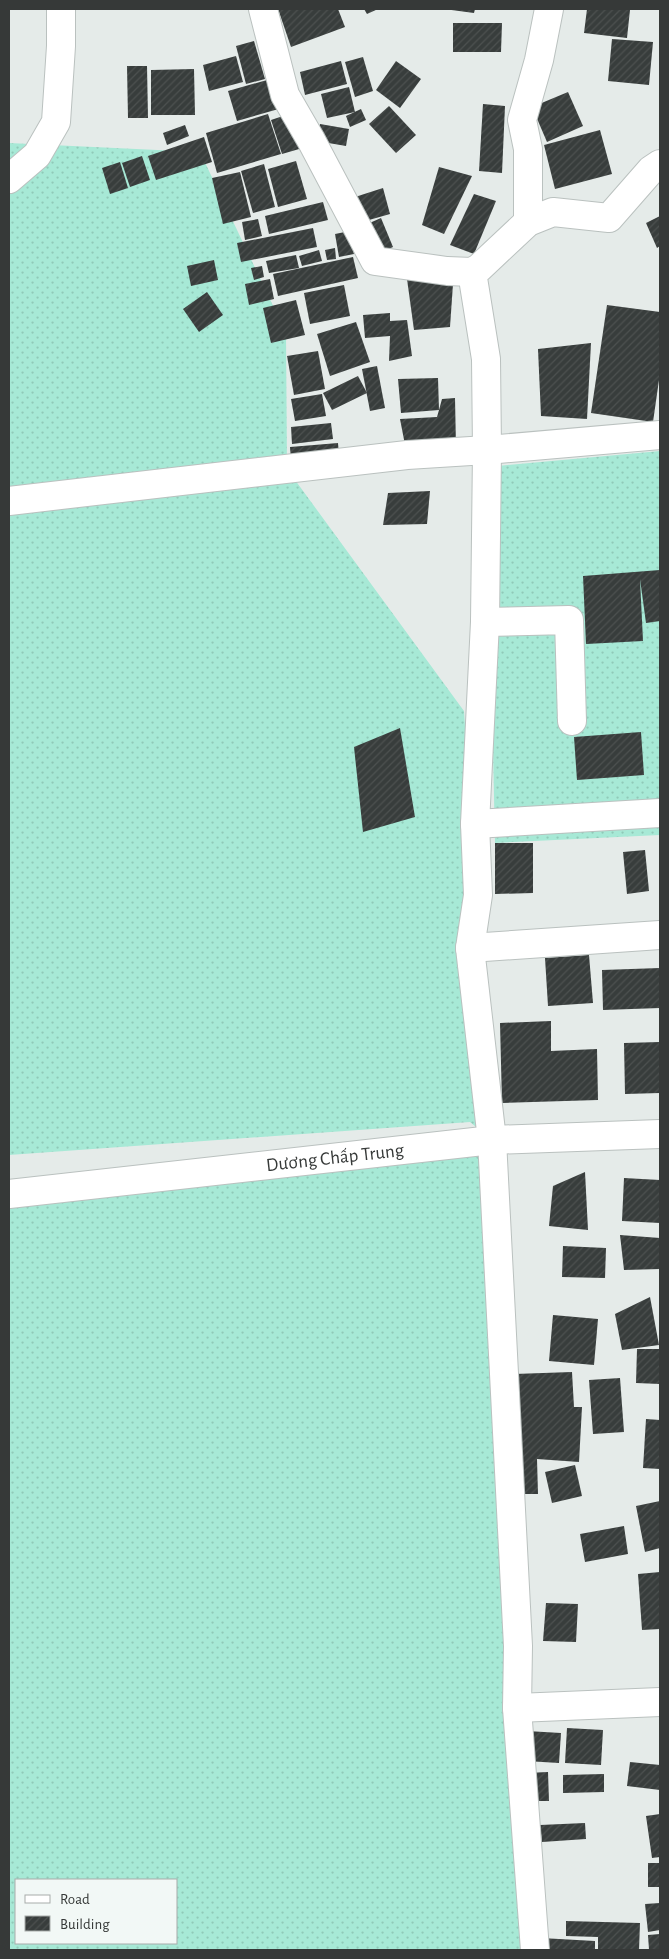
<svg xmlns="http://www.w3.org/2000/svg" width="669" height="1959" font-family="'Alegreya Sans',sans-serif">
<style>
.grass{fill:url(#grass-dots);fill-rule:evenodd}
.building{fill:url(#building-hatch)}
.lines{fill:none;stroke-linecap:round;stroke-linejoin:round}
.minor-casing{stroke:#bac1bf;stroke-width:30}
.minor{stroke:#fff;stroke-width:28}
.labels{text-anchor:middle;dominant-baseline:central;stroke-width:5;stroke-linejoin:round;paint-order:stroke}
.street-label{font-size:19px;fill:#363938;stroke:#f2f8f6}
</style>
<defs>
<pattern id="grass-dots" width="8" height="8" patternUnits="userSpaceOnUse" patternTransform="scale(1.25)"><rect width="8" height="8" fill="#a7e9d6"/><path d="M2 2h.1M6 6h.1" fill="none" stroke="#90c9b8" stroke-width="1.8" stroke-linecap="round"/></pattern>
<pattern id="building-hatch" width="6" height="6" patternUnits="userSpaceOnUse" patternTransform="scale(1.25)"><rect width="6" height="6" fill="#383d3c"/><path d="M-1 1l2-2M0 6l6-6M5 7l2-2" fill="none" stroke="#4d5150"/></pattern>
</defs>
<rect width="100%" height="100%" fill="#e5ebe9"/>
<g class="grass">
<path d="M 9,143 L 200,152 L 286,333 L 287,469 L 464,711 L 492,1140 L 532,1950 L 9,1950 L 9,1182 L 492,1140 L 470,1122 L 9,1155 ZM 16,1880 L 176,1880 L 176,1943 L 16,1943 Z"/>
<path d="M 660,451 L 660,835 L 495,843 L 487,467 Z"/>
</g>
<g class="building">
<path d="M 278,9 L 338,9 L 345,27 L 291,47 Z"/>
<path d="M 364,9 L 378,9 L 367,14 Z"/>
<path d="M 444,9 L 475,9 L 474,13 Z"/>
<path d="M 587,9 L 630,10 L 627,38 L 584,33 Z"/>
<path d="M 453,23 L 502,23 L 501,52 L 453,52 Z"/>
<path d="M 612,39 L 653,42 L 649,85 L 608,81 Z"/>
<path d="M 254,41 L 265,79 L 246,84 L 236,46 Z"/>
<path d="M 236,56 L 243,82 L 209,91 L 203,65 Z"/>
<path d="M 363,57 L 373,91 L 355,97 L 345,62 Z"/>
<path d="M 341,61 L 347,84 L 305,95 L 300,72 Z"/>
<path d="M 396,61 L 421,79 L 400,108 L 376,90 Z"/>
<path d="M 127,66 L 147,66 L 148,118 L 128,118 Z"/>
<path d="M 194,69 L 195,115 L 151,115 L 151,70 Z"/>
<path d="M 274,78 L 282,108 L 237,121 L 228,91 Z"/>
<path d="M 349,87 L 355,112 L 327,118 L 321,94 Z"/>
<path d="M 568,92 L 583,126 L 547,142 L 532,107 Z"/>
<path d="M 483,104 L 505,106 L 502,173 L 479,171 Z"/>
<path d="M 389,106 L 416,135 L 396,153 L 369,124 Z"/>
<path d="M 361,109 L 366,120 L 350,127 L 346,116 Z"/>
<path d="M 295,112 L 306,147 L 282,154 L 271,120 Z"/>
<path d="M 268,114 L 281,154 L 217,173 L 206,133 Z"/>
<path d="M 320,124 L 349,129 L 346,146 L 317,141 Z"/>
<path d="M 185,125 L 189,136 L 167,145 L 163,133 Z"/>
<path d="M 600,130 L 612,174 L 555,189 L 544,145 Z"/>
<path d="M 204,137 L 212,162 L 156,180 L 148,156 Z"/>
<path d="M 142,156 L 150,180 L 130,187 L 122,163 Z"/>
<path d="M 296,161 L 307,199 L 278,207 L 268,169 Z"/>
<path d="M 120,162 L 128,188 L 110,194 L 102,168 Z"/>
<path d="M 264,164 L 275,207 L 253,213 L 241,171 Z"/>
<path d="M 439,167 L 472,176 L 444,234 L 422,225 Z"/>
<path d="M 240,172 L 251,217 L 223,224 L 212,178 Z"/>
<path d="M 383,188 L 390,214 L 362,222 L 355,197 Z"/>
<path d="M 474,194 L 496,201 L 474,254 L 450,245 Z"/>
<path d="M 323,202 L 328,220 L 269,234 L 265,216 Z"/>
<path d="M 660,216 L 660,246 L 657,248 L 646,223 Z"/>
<path d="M 381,218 L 393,247 L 377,254 L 365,225 Z"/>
<path d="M 258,219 L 262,236 L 245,240 L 242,222 Z"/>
<path d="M 313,228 L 317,247 L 241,262 L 237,243 Z"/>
<path d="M 350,231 L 354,254 L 339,257 L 335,234 Z"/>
<path d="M 335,248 L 336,259 L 327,260 L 325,250 Z"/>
<path d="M 319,250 L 322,261 L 302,266 L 299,256 Z"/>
<path d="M 296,255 L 299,268 L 269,273 L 266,261 Z"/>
<path d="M 353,257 L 358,278 L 278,296 L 273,274 Z"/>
<path d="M 214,260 L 218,280 L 191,286 L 187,266 Z"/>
<path d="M 262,266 L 264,277 L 254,280 L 251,268 Z"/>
<path d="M 270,279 L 274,299 L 249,305 L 245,284 Z"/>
<path d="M 407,279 L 453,284 L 450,327 L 414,330 Z"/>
<path d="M 344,285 L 350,316 L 310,324 L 304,293 Z"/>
<path d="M 207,292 L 223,315 L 199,332 L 183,309 Z"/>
<path d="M 296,300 L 305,335 L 271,343 L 263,308 Z"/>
<path d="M 607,305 L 660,312 L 660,373 L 653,422 L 591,413 Z"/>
<path d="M 390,313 L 390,321 L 407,320 L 412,356 L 389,361 L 390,336 L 365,338 L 363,315 Z"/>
<path d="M 356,322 L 370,362 L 330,376 L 317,334 Z"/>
<path d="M 591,343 L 587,419 L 541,416 L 538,349 Z"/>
<path d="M 318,351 L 325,389 L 294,395 L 287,356 Z"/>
<path d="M 377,366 L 385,408 L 370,411 L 362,369 Z"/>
<path d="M 358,376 L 367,393 L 332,410 L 323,393 Z"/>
<path d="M 438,378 L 439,410 L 442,399 L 455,398 L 456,447 L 406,450 L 400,419 L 437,417 L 439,410 L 401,413 L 398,379 Z"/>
<path d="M 322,394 L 326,416 L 295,421 L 291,399 Z"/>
<path d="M 331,423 L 333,439 L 292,444 L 291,427 Z"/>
<path d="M 338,443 L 339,456 L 291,461 L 290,447 Z"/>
<path d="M 430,491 L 427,524 L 383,525 L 388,493 Z"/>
<path d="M 660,570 L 660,621 L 646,623 L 640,579 L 643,641 L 586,644 L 583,576 Z"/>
<path d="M 400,728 L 415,817 L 363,832 L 354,747 Z"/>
<path d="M 641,732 L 644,775 L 577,780 L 574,737 Z"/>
<path d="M 495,843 L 533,843 L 533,893 L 495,894 Z"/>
<path d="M 645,850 L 649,891 L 627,894 L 623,852 Z"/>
<path d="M 589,955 L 593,1003 L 548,1006 L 545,958 Z"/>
<path d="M 660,968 L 660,1008 L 603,1010 L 602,970 Z"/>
<path d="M 551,1021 L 551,1051 L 597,1049 L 598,1100 L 502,1103 L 500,1023 Z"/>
<path d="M 660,1042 L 660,1093 L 625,1094 L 624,1043 Z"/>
<path d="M 585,1172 L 588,1230 L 549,1226 L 553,1186 Z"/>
<path d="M 624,1178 L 660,1180 L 660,1223 L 622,1221 Z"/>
<path d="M 620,1235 L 660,1238 L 660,1269 L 624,1270 Z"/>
<path d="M 563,1246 L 606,1248 L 605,1278 L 562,1277 Z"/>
<path d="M 650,1297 L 659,1345 L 622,1350 L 615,1314 Z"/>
<path d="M 553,1315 L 598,1319 L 594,1365 L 549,1361 Z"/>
<path d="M 637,1349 L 660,1349 L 660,1384 L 636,1383 Z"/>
<path d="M 572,1372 L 574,1407 L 582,1407 L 579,1462 L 537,1459 L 538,1494 L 519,1494 L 514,1374 Z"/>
<path d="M 620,1378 L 624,1432 L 593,1434 L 589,1380 Z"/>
<path d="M 646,1419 L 660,1420 L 660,1469 L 643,1468 Z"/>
<path d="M 575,1465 L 582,1496 L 552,1503 L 545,1472 Z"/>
<path d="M 660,1501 L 660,1548 L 645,1552 L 636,1506 Z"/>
<path d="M 624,1526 L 628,1554 L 585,1562 L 580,1534 Z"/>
<path d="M 660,1572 L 660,1629 L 642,1630 L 638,1574 Z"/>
<path d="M 546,1603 L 578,1604 L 576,1642 L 543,1641 Z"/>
<path d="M 567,1728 L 603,1730 L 601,1765 L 565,1763 Z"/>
<path d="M 527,1731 L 561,1733 L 559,1763 L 526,1761 Z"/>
<path d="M 630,1762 L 660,1765 L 660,1790 L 627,1786 Z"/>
<path d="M 548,1772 L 549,1801 L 528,1801 L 526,1773 Z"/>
<path d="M 604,1774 L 604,1792 L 563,1793 L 563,1775 Z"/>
<path d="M 660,1814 L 660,1857 L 652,1858 L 646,1816 Z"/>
<path d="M 585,1823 L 586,1839 L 542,1842 L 540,1825 Z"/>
<rect x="648" y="1863" width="12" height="24"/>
<path d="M 660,1903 L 660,1930 L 648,1932 L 645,1904 Z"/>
<path d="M 566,1921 L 640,1923 L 639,1950 L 598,1950 L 598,1937 L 566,1936 Z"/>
<path d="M 660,1934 L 660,1950 L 649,1950 L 648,1935 Z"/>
<path d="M 541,1938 L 595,1941 L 595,1950 L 540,1950 Z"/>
</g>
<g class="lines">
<defs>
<g id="minor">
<path d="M 263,9 L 285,95 L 311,140 L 375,261 L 447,271 L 472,272"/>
<path d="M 9,179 L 37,155 L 56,122 L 61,46 L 61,9"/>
<path d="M 528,222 L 528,149 L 522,120 L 539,60 L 549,9"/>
<path d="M 9,501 L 407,455 L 487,450 L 660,435"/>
<path d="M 485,622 L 569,620 L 572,721"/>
<path d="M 475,824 L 660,813"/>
<path d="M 470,948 L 660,935"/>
<path id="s1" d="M 9,1194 L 492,1140 L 660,1134"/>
<path d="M 517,1708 L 660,1702"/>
<path d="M 535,1950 L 517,1708 L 518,1646 L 492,1140 L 470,948 L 478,895 L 475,824 L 485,622 L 487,450 L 486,359 L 472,272 L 479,268 L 528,222 L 553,212 L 609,218 L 651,170 L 660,164"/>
</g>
</defs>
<use href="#minor" class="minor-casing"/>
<use href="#minor" class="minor"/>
</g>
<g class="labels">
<g class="street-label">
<text stroke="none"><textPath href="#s1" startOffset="328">Dương Chấp Trung</textPath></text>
</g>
</g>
<rect width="669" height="1959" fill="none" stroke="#363938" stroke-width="20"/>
<rect x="15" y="1879" width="162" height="65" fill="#f2f8f6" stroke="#a7acaa"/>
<rect x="25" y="1895" width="25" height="8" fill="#ffffff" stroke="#a7acaa"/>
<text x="60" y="1904" font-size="15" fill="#363938">Road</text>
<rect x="25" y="1916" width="25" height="15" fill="url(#building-hatch)" stroke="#a7acaa"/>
<text x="60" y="1929" font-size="15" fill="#363938">Building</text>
</svg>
